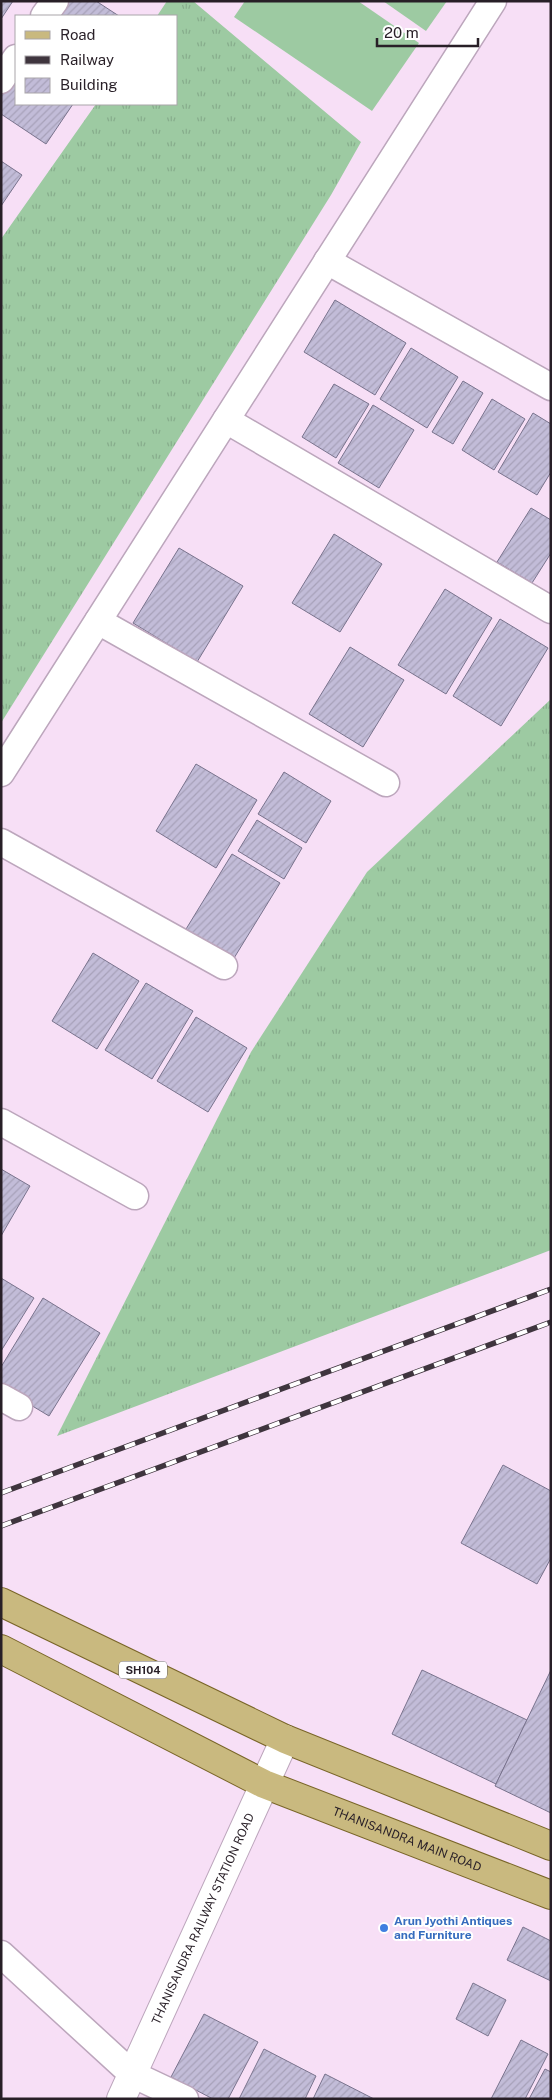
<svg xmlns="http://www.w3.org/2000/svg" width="552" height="2100" font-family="'Public Sans',sans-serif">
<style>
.grass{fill:url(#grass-tufts)}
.pitch{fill:#9dcaa2}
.building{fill:url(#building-hatch);stroke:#79738d}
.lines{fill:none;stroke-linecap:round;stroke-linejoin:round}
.minor-casing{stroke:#bca6bc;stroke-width:29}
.tertiary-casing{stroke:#bca6bc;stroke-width:30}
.primary-casing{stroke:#796528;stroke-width:30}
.minor{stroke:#fff;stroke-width:26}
.tertiary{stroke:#fff;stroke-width:28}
.primary{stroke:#c9b97f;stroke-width:28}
.rail-casing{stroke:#3f353e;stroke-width:5.5}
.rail{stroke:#fff;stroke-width:4;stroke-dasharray:11;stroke-linecap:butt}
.shop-dot{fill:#3f7fe0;stroke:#fff;stroke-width:2}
.labels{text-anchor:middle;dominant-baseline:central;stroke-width:4;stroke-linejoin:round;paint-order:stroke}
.shield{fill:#fff;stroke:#686268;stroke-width:1}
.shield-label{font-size:11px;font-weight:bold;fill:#281f27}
.street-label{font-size:12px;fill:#281f27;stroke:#fff}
.shop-label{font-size:12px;font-weight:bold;fill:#366cbe;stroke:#fff;text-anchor:start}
</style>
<defs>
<pattern id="grass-tufts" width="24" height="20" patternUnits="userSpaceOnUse" patternTransform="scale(1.25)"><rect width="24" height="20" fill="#9dcaa2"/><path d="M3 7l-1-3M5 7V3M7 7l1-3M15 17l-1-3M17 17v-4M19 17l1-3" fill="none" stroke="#87ad8c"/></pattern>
<pattern id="building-hatch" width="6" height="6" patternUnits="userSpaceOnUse" patternTransform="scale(1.25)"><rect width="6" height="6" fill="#c2bcd8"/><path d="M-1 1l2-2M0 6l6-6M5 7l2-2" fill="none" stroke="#a7a1b9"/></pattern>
</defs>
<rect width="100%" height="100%" fill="#f7dff6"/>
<g class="grass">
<path d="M 167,1 L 193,1 L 361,142 L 331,195 L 1,723 L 1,239 L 96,104 L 176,104 L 176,16 L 157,16 Z"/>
<path d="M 551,699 L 551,1250 L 57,1436 L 251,1052 L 367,872 Z"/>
</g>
<g class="pitch">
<path d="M 245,1 L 358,1 L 419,43 L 372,111 L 234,17 Z"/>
<path d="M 383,1 L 447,1 L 426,31 Z"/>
</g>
<g class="building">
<path d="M 1,1 L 13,1 L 1,19 Z"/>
<path d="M 65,1 L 96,1 L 119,16 L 55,16 Z"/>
<path d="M 16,68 L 16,104 L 73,104 L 46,144 L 1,114 L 1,91 Z"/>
<path d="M 1,161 L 22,175 L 1,206 Z"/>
<path d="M 335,300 L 406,343 L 375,395 L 304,352 Z"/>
<path d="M 411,348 L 458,377 L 427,428 L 380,399 Z"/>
<path d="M 463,381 L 483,393 L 453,444 L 432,432 Z"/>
<path d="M 334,384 L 369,404 L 336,458 L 302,437 Z"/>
<path d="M 492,399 L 525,419 L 494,470 L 462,450 Z"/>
<path d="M 373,405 L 414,430 L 379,488 L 338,463 Z"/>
<path d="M 533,413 L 551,424 L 551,472 L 537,495 L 498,472 Z"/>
<path d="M 531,508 L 551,520 L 551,553 L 532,583 L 497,562 Z"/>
<path d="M 334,534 L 382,564 L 340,632 L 292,603 Z"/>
<path d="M 179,548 L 243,586 L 197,662 L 133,623 Z"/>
<path d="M 445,589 L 492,618 L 446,694 L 398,665 Z"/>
<path d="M 500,619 L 548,648 L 501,726 L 453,696 Z"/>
<path d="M 350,647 L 404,680 L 363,747 L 309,714 Z"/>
<path d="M 196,764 L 257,800 L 216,868 L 156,831 Z"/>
<path d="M 284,772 L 331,801 L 306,843 L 258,814 Z"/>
<path d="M 257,820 L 302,848 L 284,879 L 238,851 Z"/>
<path d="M 232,854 L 280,883 L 231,963 L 183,934 Z"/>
<path d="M 93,953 L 139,981 L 97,1049 L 52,1021 Z"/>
<path d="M 146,983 L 193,1011 L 152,1079 L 105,1050 Z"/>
<path d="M 196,1017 L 247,1048 L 208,1112 L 157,1081 Z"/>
<path d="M 1,1169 L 30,1186 L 1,1236 Z"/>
<path d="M 1,1278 L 34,1298 L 1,1351 Z"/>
<path d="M 43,1298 L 100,1333 L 49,1416 L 1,1387 L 1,1367 Z"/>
<path d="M 503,1465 L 551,1491 L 551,1558 L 537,1584 L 461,1543 Z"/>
<path d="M 422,1670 L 527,1720 L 496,1784 L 392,1734 Z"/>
<path d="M 551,1670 L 551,1813 L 495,1786 Z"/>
<path d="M 523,1927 L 551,1941 L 551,1981 L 507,1960 Z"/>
<path d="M 473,1983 L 506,2000 L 488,2036 L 456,2019 Z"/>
<path d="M 204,2014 L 258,2042 L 228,2099 L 213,2099 L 171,2077 Z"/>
<path d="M 521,2040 L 548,2054 L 525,2099 L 491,2099 Z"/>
<path d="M 264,2049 L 316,2076 L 305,2099 L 239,2099 Z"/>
<path d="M 545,2069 L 551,2072 L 551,2099 L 529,2099 Z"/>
<path d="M 325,2074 L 374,2099 L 313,2099 Z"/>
</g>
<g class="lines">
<defs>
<g id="minor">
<path d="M 44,16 L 55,1"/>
<path d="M 1,80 L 16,58"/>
<path d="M 327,261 L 551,387"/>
<path d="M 226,420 L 551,610"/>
<path d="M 98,621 L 386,783"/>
<path d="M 1,773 L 493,1"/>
<path d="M 1,842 L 224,966"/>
<path d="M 1,1122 L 135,1196"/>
<path d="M 1,1397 L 19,1407"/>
<path d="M 1,1954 L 132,2074 L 185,2099"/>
</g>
<g id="tertiary">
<path id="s1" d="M 121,2099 L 285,1739"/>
</g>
<g id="primary">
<path d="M 1,1602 L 285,1739 L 551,1846"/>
<path id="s2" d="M 1,1649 L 264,1784 L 551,1895"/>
</g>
</defs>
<use href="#minor" class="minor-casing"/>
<use href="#tertiary" class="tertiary-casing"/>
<use href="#primary" class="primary-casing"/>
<use href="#minor" class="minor"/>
<use href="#tertiary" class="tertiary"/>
<use href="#primary" class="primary"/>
<defs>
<g id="rail">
<path d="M 1,1493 L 551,1289"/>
<path d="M 1,1526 L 551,1322"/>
</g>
</defs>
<use href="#rail" class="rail-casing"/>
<use href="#rail" class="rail"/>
</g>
<circle class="shop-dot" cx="384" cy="1928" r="5"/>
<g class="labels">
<rect class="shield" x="119" y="1661.5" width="48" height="17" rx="4"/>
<g class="shield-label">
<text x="143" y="1670">SH104</text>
</g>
<g class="street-label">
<text stroke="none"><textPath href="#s2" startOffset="449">THANISANDRA MAIN ROAD</textPath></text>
<text stroke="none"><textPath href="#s1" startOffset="198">THANISANDRA RAILWAY STATION ROAD</textPath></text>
</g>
<g class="shop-label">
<text x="394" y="1921">Arun Jyothi Antiques<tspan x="394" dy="14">and Furniture</tspan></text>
</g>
</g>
<rect width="552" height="2100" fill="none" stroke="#281f27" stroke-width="5"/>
<rect x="15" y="15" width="162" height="90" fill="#ffffff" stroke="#a9a5a9"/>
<rect x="25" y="31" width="25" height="8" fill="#c9b97f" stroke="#a9a5a9"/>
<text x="60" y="40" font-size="15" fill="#281f27">Road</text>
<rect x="25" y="56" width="25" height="8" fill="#3f353e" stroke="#a9a5a9"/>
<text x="60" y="65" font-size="15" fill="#281f27">Railway</text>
<rect x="25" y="78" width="25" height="15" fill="url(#building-hatch)" stroke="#a9a5a9"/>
<text x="60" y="90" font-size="15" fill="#281f27">Building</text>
<path d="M377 38v8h101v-8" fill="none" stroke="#281f27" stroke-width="2.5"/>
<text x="384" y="38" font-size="15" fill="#281f27" stroke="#ffffff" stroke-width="4" paint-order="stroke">20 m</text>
</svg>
